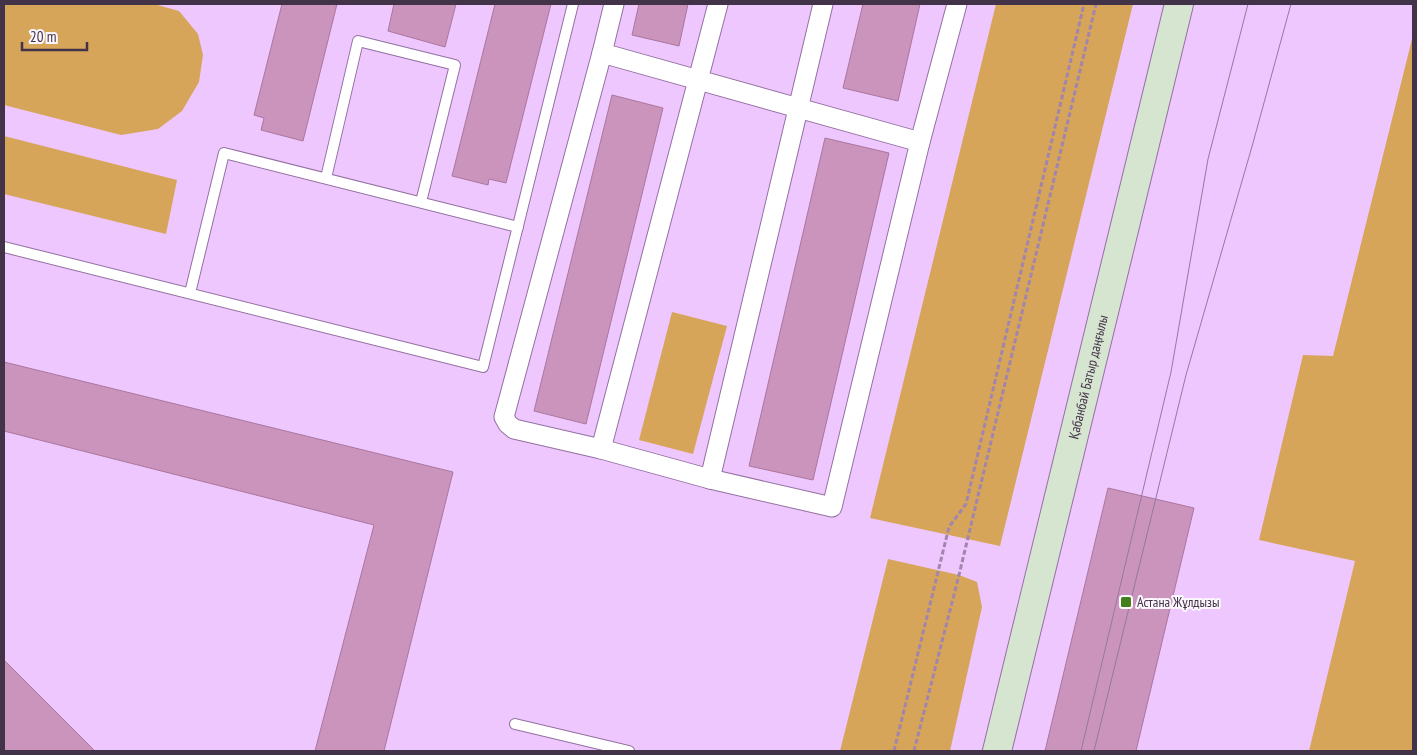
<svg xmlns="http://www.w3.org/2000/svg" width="1417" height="755" font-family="'PT Sans Narrow',sans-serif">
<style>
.green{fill:#d6a55a}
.building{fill:#cb94bd;stroke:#aa769d}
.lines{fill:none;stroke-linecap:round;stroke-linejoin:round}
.service-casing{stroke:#9470a2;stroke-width:12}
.minor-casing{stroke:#9470a2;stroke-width:21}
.secondary-casing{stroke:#9470a2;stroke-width:30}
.path{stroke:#a285ad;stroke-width:3;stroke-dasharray:5 2.5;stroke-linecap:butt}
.service{stroke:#fff;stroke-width:10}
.minor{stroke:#fff;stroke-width:19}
.secondary{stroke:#d6e5cf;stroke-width:28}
.tram{stroke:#94799f;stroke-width:1}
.poi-dot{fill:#43801d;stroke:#fbf7fd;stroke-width:2}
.labels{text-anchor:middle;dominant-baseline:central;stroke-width:4;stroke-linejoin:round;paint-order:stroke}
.street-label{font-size:14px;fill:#433349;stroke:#fbf7fd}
.poi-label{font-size:14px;fill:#433349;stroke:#fbf7fd;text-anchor:start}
</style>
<rect width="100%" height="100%" fill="#eec7fe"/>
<g class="green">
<path d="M 4,4 L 154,4 L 179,11 L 198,34 L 203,55 L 199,82 L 182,111 L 158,129 L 121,135 L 4,105 Z"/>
<path d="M 996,4 L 1133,4 L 1000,546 L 870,518 Z"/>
<path d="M 1413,35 L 1413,751 L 1309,751 L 1355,561 L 1259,540 L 1303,355 L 1333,356 Z"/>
<path d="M 4,136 L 177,180 L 166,234 L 4,194 Z"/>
<path d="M 672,312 L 727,326 L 693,454 L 639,440 Z"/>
<path d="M 888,559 L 959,575 L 977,582 L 982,607 L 950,751 L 840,751 Z"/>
</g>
<g class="building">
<path d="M 282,4 L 337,4 L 303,141 L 261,130 L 264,118 L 254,115 Z"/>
<path d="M 394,4 L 456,4 L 445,47 L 388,31 Z"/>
<path d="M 495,4 L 551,4 L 506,183 L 489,179 L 488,185 L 452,176 Z"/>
<path d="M 639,4 L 688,4 L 679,46 L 632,35 Z"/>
<path d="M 863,4 L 920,4 L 898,101 L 843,88 Z"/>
<path d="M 612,95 L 663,108 L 586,424 L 534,411 Z"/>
<path d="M 825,138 L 889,153 L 813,480 L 749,466 Z"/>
<path d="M 4,362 L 453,472 L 384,751 L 315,751 L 374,525 L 4,431 Z"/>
<path d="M 1108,488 L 1194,508 L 1136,751 L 1045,751 Z"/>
<path d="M 4,660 L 95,751 L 4,751 Z"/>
</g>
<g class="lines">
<defs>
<g id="service">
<path d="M 326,178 L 358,41 L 455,65 L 421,202"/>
<path d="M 4,247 L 483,367 L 573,4"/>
<path d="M 190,293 L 224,153 L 518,227"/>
<path d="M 515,724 L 629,751"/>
</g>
<g id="minor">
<path d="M 718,4 L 601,449 L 710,479 L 832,507 L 920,142 L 957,4"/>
<path d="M 602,53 L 614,4"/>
<path d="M 601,449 L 514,429 L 508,424 L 504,417 L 602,53 L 920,142"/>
<path d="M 710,479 L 823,4"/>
</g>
<g id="secondary">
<path id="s1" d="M 997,751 L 1179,4"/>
</g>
</defs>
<use href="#service" class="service-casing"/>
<use href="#minor" class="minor-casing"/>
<use href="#secondary" class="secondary-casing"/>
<g class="path">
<path d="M 894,751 L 949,527 L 966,504 L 1084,4"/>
<path d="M 914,751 L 959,575 L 1096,4"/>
</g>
<use href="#service" class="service"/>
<use href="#minor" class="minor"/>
<use href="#secondary" class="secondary"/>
<g class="tram">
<path d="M 1081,751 L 1171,372 L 1208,159 L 1248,4"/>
<path d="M 1094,751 L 1186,375 L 1253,143 L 1291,4"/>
</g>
</g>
<rect class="poi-dot" x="1120" y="596" width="12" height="12" rx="2.5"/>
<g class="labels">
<g class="street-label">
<text stroke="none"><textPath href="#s1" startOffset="385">Қабанбай Батыр даңғылы</textPath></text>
</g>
<g class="poi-label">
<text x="1137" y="602">Астана Жұлдызы</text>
</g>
</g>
<rect width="1417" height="755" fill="none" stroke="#433349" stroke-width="10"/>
<path d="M22 42v8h65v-8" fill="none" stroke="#433349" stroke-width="2.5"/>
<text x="30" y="42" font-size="15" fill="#433349" stroke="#fbf7fd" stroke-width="4" paint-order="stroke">20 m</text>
</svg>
